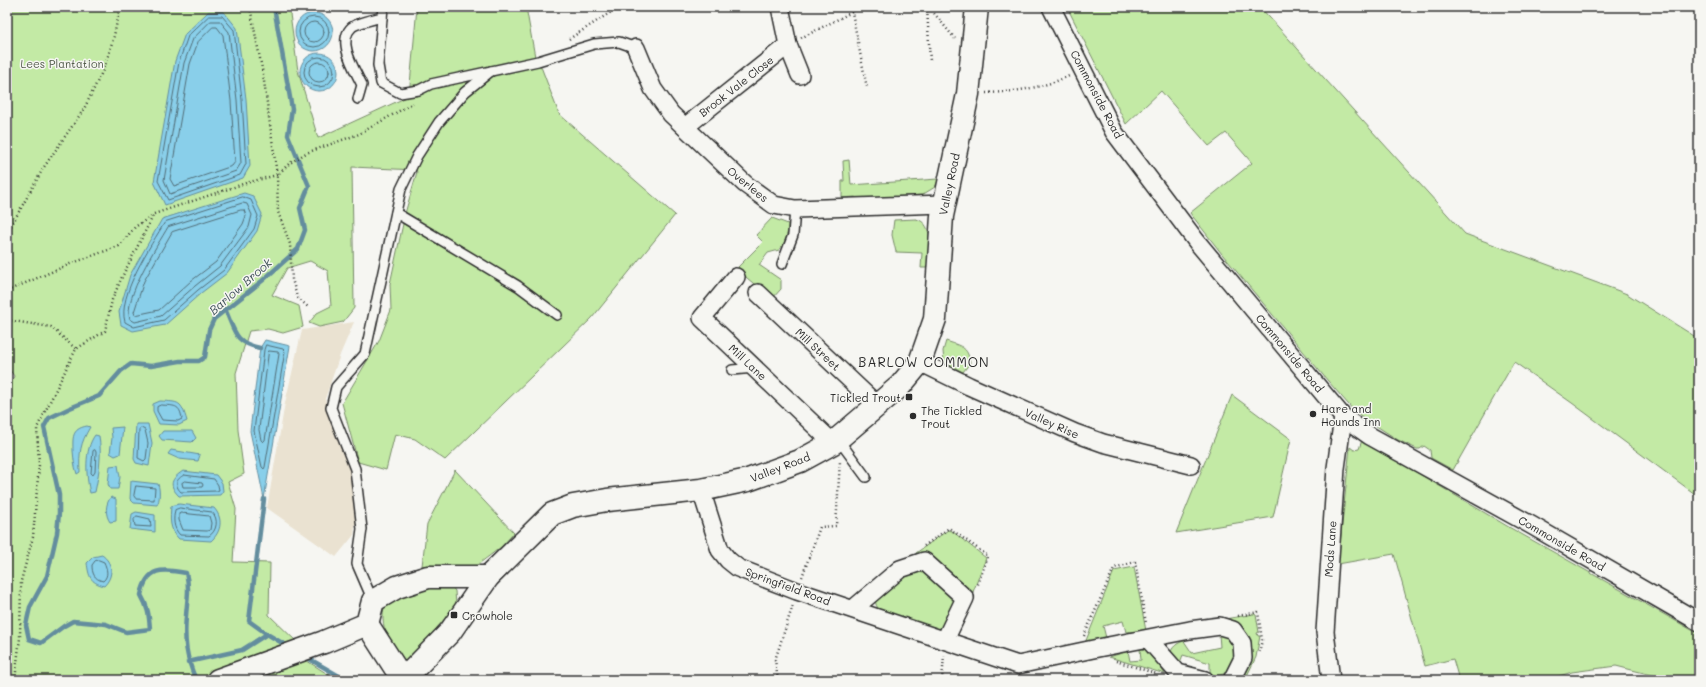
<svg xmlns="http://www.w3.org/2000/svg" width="1706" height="687" font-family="Mali,sans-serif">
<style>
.built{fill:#eae2d1}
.green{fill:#c3eaa5;stroke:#778a68}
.water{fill:#89cfea;stroke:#638d9e}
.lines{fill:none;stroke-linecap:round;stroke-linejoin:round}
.shore{stroke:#516d77;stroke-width:1}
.stream{stroke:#638d9e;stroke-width:4.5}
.lane-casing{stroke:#2b2b2b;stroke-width:12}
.street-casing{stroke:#2b2b2b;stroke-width:20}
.secondary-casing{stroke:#2b2b2b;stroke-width:25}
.path{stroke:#2b2b2b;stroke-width:2.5;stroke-dasharray:1 3;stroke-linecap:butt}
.lane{stroke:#f6f6f2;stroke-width:9}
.street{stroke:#f6f6f2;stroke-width:17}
.secondary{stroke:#f6f6f2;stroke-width:22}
.poi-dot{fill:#2b2b2b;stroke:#f6f6f2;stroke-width:1.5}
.labels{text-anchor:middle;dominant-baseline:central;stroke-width:3;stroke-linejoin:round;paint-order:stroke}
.park-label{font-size:11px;fill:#515b4a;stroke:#f6f6f2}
.street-label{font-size:11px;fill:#2b2b2b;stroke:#f6f6f2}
.poi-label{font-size:11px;fill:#2b2b2b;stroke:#f6f6f2;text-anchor:start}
.water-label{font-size:12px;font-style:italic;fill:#42545b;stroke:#f6f6f2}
.quarter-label{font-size:13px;letter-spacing:1px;fill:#2b2b2b;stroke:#f6f6f2}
</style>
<rect width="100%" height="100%" fill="#f6f6f2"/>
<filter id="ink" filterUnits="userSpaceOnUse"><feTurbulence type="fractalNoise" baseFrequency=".025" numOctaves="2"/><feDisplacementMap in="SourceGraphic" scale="8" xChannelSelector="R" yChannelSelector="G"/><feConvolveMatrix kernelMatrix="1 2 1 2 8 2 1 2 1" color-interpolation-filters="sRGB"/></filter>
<g filter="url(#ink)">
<path class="built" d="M 354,322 L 340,355 L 325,399 L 331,422 L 343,444 L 352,469 L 356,514 L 354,535 L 336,557 L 267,508 L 285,403 L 302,330 Z"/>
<g class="green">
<path d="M 7,7 L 289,7 L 298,71 L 318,138 L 409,96 L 417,7 L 526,7 L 535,57 L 540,64 L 559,114 L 675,215 L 592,318 L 445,460 L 415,439 L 395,434 L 386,470 L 358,462 L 342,403 L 379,341 L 391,310 L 390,284 L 406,210 L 417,172 L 416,170 L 352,167 L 354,308 L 343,322 L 319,327 L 309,323 L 317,313 L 331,306 L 328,271 L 310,261 L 287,268 L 272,295 L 299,306 L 303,327 L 283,333 L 268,329 L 249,331 L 236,373 L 238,430 L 244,474 L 228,482 L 236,509 L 233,562 L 270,563 L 269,615 L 300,645 L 242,661 L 197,680 L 7,680 L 7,393 L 14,376 L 7,366 Z"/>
<path d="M 1067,7 L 1260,7 L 1465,234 L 1627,294 L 1699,339 L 1699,497 L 1572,403 L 1514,362 L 1453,470 L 1431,458 L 1430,450 L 1424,446 L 1420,449 L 1417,449 L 1398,440 L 1355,412 L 1328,381 L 1222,254 L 1190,213 L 1252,163 L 1226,133 L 1209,146 L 1161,91 L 1126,124 Z"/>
<path d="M 849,160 L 851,185 L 938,179 L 938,181 L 935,187 L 922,195 L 859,199 L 855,197 L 842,198 L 842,181 L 844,181 L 843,161 Z"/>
<path d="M 772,218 L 788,224 C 788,234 786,242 779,250 L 768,253 L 759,265 L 781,280 L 781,289 L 772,299 L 747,278 L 738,267 L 763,242 L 756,235 Z"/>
<path d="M 916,219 C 924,221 927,226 929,234 L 928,268 L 921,268 L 922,253 L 896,252 L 892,235 L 894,220 Z"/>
<path d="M 946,341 C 960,346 968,346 970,363 L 963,372 L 944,362 L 943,351 Z"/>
<path d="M 1232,395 L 1291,439 L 1273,517 L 1176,533 Z"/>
<path d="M 1362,440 L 1507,526 L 1699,634 L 1699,680 L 1672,680 L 1616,666 L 1572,672 L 1547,680 L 1459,680 L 1453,659 L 1425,666 L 1394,554 L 1338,564 L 1350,447 L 1354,450 L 1359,449 Z"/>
<path d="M 455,470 L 514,533 L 501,547 L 476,566 L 451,568 L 422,566 L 427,524 Z"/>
<path d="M 948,530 L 952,531 L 986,558 L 973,592 L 970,593 L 962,582 L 935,561 L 916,556 L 916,553 Z"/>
<path d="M 1134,567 L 1146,631 L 1126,632 L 1123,621 L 1103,626 L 1106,638 L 1085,643 L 1114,571 Z"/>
<path d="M 920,569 L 956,597 L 945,627 L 937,629 L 880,611 C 876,606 874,602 877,596 L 912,571 Z"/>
<path d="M 424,586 L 452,587 L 455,591 L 456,605 L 417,652 L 407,661 L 404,661 C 390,649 378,623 385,605 Z"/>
<path d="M 1254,614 L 1256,615 L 1259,632 L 1257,633 L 1258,636 L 1260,636 L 1256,657 L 1245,680 L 1237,680 C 1251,652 1263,634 1225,619 Z"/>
<path d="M 1219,634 C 1246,639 1239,679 1210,676 L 1210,663 L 1183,655 L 1179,665 L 1170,654 C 1172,647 1177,643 1184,641 L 1192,653 L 1220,647 Z"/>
<path d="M 1140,649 L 1148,649 L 1165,674 L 1109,657 L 1128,651 L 1130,661 L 1141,660 Z"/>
<path d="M 304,659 L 337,680 L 238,680 Z"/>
</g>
<g class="water">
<path d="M 208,12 L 224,12 L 237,28 L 246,99 L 250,166 L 243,178 L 165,205 L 154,182 L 175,61 L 185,34 Z"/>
<circle cx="314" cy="32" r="19"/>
<circle cx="319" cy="72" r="19"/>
<path d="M 244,193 L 253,196 L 262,214 L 257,231 L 227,273 L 201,293 L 165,325 L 133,331 L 121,325 L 119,312 L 130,275 L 162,219 Z"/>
<path d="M 265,340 L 290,346 L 264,499 L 250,431 L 260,348 Z"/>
<path d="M 160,401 C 180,402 181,401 187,421 L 179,425 L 159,424 L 153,411 L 153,404 Z"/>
<path d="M 136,424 L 148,424 L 152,443 L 149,466 L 136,463 L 134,459 Z"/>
<path d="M 87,426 L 90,427 C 80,444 79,453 80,472 L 77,474 C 74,465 74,460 73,451 C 73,438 71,429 87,426 Z"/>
<path d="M 123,427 L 120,454 L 115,456 L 110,453 L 112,438 L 111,428 Z"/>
<path d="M 163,431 L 192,431 L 196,438 L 192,442 L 162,440 L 159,436 Z"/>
<path d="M 95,435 L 99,436 C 102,455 99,473 95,492 L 90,493 C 86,476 84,450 95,435 Z"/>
<path d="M 171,450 L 200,455 L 198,461 L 179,459 L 168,454 Z"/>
<path d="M 118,465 L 120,477 L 118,489 L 110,489 L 108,484 L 110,466 Z"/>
<path d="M 183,471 L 216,475 L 222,483 L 223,491 L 220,495 L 179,496 C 168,485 171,479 183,471 Z"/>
<path d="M 131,481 L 158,484 C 160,490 160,500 157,505 L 134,503 L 130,499 Z"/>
<path d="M 111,497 L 116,499 L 116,521 L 110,522 C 105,515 105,504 111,497 Z"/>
<path d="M 179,504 L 214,508 C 223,518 222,531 211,541 L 179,539 C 169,529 170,520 171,506 Z"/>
<path d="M 136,512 L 155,515 L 155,532 L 130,529 L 132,514 Z"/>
<path d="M 102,555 C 113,563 114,576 104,586 C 90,582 89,577 87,563 L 93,557 Z"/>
</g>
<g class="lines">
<g class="shore">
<path d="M 209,16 L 222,16 L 234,30 L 242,100 L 246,164 L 240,175 L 168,200 L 158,181 L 179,62 L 188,36 Z"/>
<circle cx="314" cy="32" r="15"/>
<path d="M 211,21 L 220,21 L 229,32 L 237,100 L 241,163 L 236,171 L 170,194 L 164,180 L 184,63 L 193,39 Z"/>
<circle cx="314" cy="32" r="10"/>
<path d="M 213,27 L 217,27 L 223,35 L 231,101 L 235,162 L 232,166 L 174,186 L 170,179 L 190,64 L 198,42 Z"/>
<circle cx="319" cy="72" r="15"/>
<circle cx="319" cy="72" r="10"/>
<path d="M 243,197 L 251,200 L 258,216 L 254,229 L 224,270 L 198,290 L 164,320 L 134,327 L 125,322 C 117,296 151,245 165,222 Z"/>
<path d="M 243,203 L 247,204 L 252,215 L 249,227 L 220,266 L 195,286 L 161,316 L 135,322 L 130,319 C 123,298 157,246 168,227 Z"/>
<path d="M 241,210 L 244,210 L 246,216 L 243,224 L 216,262 L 191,281 L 159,310 L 135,315 L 134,312 L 144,281 L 172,232 Z"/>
<path d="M 266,345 L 283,349 L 285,351 L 265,467 L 264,469 L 262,467 L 254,431 L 264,350 Z"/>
<path d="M 269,351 L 278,352 L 279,354 L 265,440 L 263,442 L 261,440 L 259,430 Z"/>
<path d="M 161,405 C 174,406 180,404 182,419 L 178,421 L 162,420 L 157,411 L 157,407 Z"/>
<path d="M 141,428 L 145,430 L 148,443 L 146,459 L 144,461 L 138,458 L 139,430 Z"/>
<path d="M 95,450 L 96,452 L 95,472 L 93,475 L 91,473 L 93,451 Z"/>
<path d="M 184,475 L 214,479 L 218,485 L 219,490 L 217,491 L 181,492 C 174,485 176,479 184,475 Z"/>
<path d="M 185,481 L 202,483 L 203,485 L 202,487 L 183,487 L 182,483 Z"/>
<path d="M 136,486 L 155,488 L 154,500 L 136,499 L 134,496 Z"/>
<path d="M 180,508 L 212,512 C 219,519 217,531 209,536 L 180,535 C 173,528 173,519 175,510 Z"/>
<path d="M 181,513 L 209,516 L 211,523 L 210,530 L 207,531 L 183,530 L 179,520 L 179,514 Z"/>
<path d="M 137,516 L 150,519 L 151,527 L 135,526 L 134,520 Z"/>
<path d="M 99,560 L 104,562 C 107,569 109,576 103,581 C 94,579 92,573 92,565 L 95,561 Z"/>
</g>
<g class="stream">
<path d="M 225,309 C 235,331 234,343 260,348"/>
<path d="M 264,499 L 249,621 L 267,634"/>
<path d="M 306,657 L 346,680"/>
<path d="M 188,662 L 242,650 L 267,634 L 289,647"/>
<path d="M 196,680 C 186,657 184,641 186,616 C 187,601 190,587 186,573 C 162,568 147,567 141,595 C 148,607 149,615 150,629 L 126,632 L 106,624 L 73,621 L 64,626 L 41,643 L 29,639 L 26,625 L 30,607 L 47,576 L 57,533 L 59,513 L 59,495 L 44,427 L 49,418 L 70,408 L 99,396 L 121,371 L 131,364 L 151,366 L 180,361 L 199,361 L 205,357 L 209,330 L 214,319 L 262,281 L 298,249 L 305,230 L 300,208 L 309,186 L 288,135 L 292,109 L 274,7"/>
</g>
<defs>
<g id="lane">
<path d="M 383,7 L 378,65 L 381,83 L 400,93 L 419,90 L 431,84 L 538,61 L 594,44 L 619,42 L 636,48"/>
<path d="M 358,99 L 362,85 C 355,70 336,41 352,27 C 357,23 375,19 382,17"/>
<path d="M 396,213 L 518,286 L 557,315"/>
<path d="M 782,264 L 793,235 L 795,209"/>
<path d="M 732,370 L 755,368"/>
<path d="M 838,439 L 866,477"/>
<path d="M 373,601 L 357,564 L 362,529 L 355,469 L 331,408 L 336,387 L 365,354 L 401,189 L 417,156 L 439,122 L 465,92 L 491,71"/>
</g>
<g id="street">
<path d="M 1051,7 L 1114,132 L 1197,242 L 1343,417 L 1370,436 L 1531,525 L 1699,622"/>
<path d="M 788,45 L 800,75"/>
<path d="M 636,48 L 653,89 L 671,114 L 745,184 L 774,205 L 795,209 L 944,204"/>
<path d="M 685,127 L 788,45 L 780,7"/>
<path d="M 736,277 L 702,318 L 833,443"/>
<path d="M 758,293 L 878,406"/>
<path d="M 920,362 L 969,386 L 1075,433 L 1103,443 L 1191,465"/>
<path d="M 701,490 L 720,550 L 728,560 L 738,568 L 797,591 L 1018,665 L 1098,648 L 1190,630 L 1220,626 L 1233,630 L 1242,643 L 1243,658 L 1232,680"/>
<path d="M 853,609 L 900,569 L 924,561 L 965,598 L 945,640"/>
<path d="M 1148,639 L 1178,673 L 1205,680"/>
<path d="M 1331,680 L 1325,632 L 1336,468 L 1343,417"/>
</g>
<g id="secondary">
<path d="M 367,624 L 403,680"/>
<path d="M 218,680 L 324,642 L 367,624 L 373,601 L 397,587 L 428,577 L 488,577"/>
<path d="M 403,680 L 450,632 L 488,577 L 552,514 L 573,506 L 607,500 L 701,490 L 748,480 L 800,461 L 833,443 L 900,386 L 920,362 L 935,319 L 942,216 L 968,94 L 977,7"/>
</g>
</defs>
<use href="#lane" class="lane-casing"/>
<use href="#street" class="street-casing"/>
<use href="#secondary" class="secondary-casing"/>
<g class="path">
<path d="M 250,7 L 263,74 L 277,175 L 278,212 L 290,244 L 292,279 L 297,297 L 308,307"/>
<path d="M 851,7 L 867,88"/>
<path d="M 927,7 L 930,62"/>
<path d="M 929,7 L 956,40"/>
<path d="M 801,38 L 852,12"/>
<path d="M 569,39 L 619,7"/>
<path d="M 986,93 C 1015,92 1042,88 1069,76"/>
<path d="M 7,233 L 44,167 L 84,109 L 105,66 L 114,36 L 120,7"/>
<path d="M 7,291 L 70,264 L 119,246 L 135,227 L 153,215"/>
<path d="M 7,320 L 51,327 L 76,349"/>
<path d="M 924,546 L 949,528 L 988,556 L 977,587"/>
<path d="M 802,577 L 820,527 L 836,526 L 840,461"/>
<path d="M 1238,616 L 1258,612 L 1262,640 L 1259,654"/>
<path d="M 1084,636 L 1114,568 L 1135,562 L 1146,623"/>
<path d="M 1116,661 L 1157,674"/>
<path d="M 15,680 L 20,638 L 21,581 L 33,537 L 39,465 L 37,428 L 76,349 L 105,331 L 112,300 L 122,277 L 154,214 L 246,183 L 277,175 L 290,163 L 306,153 L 359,134 L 413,103"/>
<path d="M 778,680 L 775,660 L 793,605"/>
<path d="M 942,680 L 944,656"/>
</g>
<use href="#lane" class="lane"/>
<use href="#street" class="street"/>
<use href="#secondary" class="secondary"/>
</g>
</g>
<g class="poi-dot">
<rect x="905" y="393" width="8" height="8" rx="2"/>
<circle cx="1313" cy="414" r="4"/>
<circle cx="913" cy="416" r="4"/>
<rect x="450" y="611" width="8" height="8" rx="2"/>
</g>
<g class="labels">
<g class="park-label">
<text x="62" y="63">Lees Plantation</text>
</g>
<g class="street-label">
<text transform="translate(736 86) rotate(-38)">Brook Vale Close</text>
<text transform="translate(1097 94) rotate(62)">Commonside Road</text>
<text transform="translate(748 184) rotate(39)">Overlees</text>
<text transform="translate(949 184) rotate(-78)">Valley Road</text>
<text transform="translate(818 349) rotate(43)">Mill Street</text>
<text transform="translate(1290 353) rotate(50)">Commonside Road</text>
<text transform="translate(748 362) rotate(43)">Mill Lane</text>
<text transform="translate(1052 423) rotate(24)">Valley Rise</text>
<text transform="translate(780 467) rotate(-21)">Valley Road</text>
<text transform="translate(1562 543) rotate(30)">Commonside Road</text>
<text transform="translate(1330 549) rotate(-86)">Mods Lane</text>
<text transform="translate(788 586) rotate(20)">Springfield Road</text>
</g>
<g class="poi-label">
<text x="901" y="397" text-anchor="end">Tickled Trout</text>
<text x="1321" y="408">Hare and<tspan x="1321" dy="13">Hounds Inn</tspan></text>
<text x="921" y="410">The Tickled<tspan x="921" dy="13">Trout</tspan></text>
<text x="462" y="615">Crowhole</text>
</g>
<g class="water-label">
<text transform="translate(240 286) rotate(-41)">Barlow Brook</text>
</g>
<g class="quarter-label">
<text x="924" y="361">BARLOW COMMON</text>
</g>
</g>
<rect width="1706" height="687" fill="none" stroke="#f6f6f2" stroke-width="24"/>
<rect x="12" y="12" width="1682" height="663" fill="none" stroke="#2b2b2b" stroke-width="1.5" filter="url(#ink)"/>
</svg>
